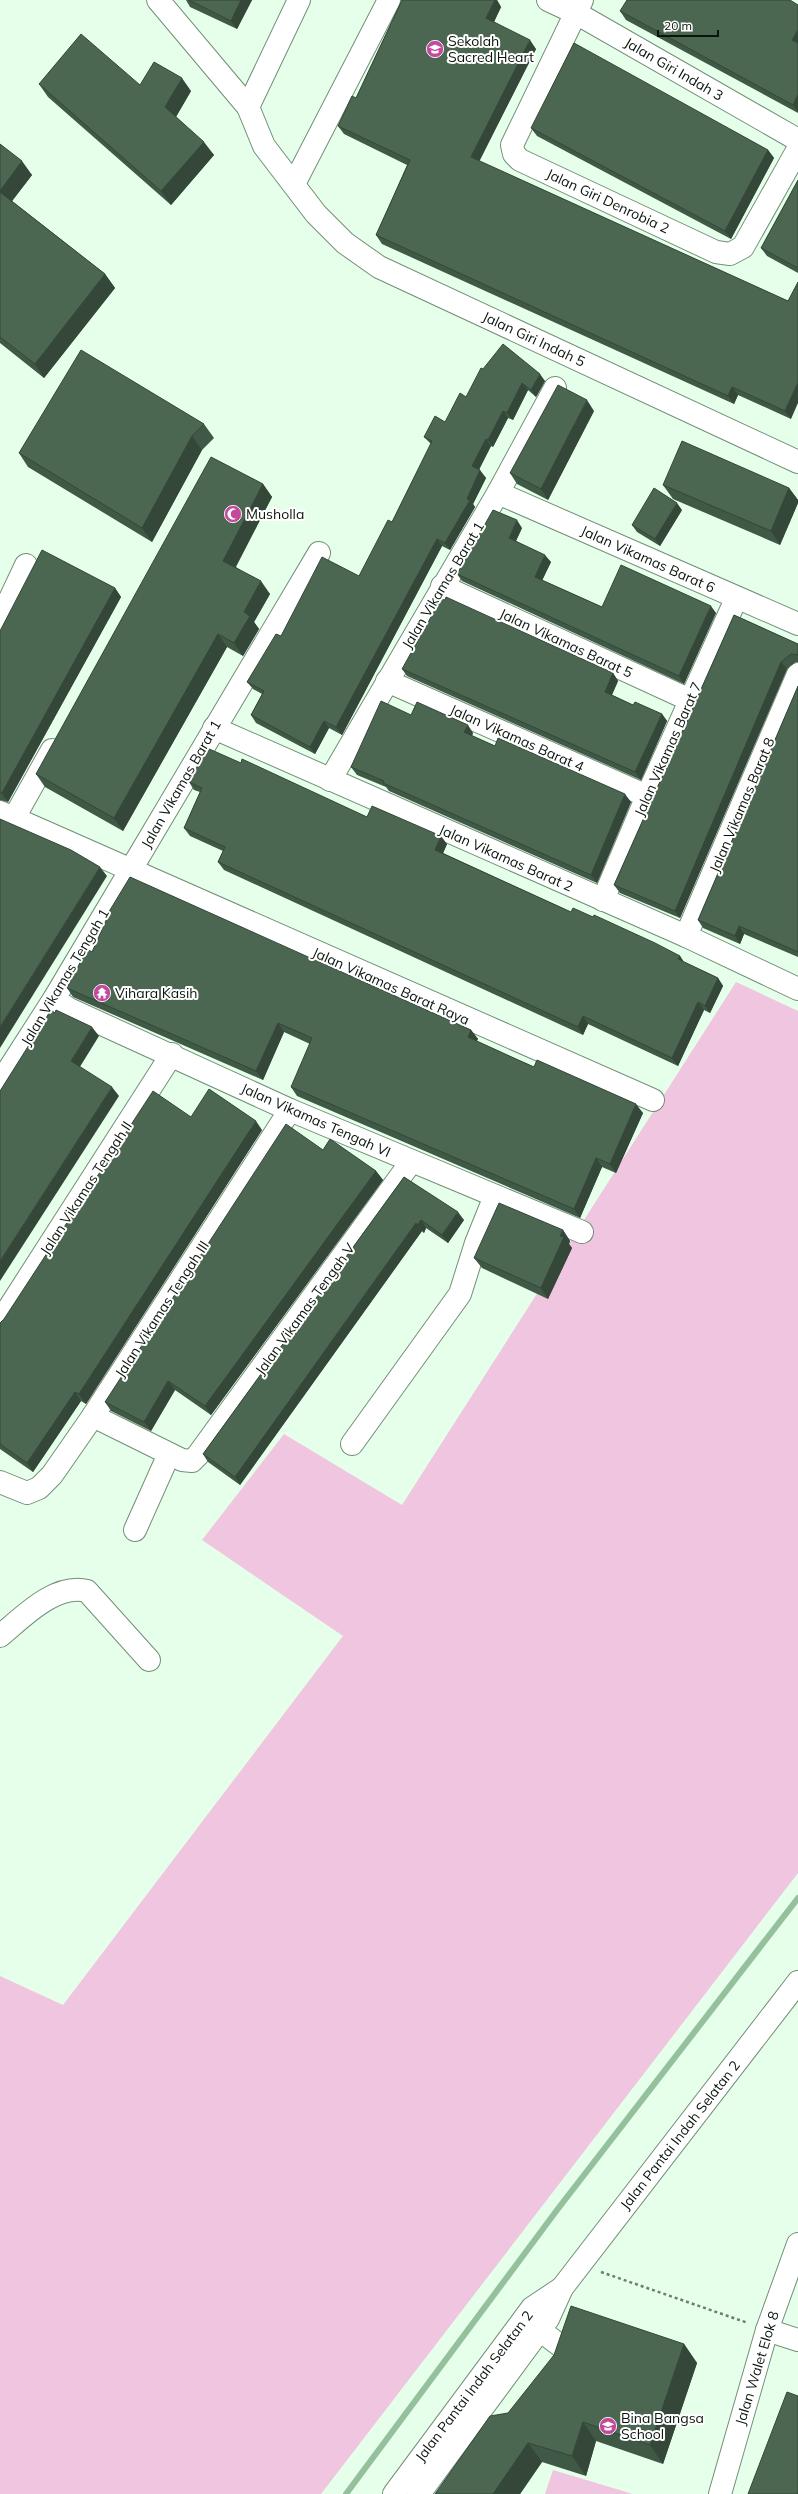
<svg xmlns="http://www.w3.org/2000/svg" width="798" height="2494" font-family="Mulish,sans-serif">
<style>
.green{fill:#f0c5df}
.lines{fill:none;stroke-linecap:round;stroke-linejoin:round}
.stream{stroke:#94c09e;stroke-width:6}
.minor-casing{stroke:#728f78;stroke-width:24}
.path{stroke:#6d7e70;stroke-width:2.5;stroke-dasharray:3 3;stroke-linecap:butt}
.minor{stroke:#fff;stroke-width:22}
.wall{fill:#405846}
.shaded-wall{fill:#344739}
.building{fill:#4b6651;stroke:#344739}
.labels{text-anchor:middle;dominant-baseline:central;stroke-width:4;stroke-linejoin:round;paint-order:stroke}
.poi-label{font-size:14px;fill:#09140c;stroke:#fff;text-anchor:start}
.street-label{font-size:14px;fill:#09140c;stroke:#fff}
</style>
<rect width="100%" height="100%" fill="#e6ffea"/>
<g class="green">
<path d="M 736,982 L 798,1011 L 798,1873 L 321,2494 L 0,2494 L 0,1976 L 63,2005 L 343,1636 L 202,1540 L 284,1434 L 402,1505 Z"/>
<path d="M 553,2470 L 633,2494 L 545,2494 Z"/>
</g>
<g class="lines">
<path class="stream" d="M 346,2494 L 557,2210 L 798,1898"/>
<defs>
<g id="minor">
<path d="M 158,0 L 248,107 L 264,146 L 316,214 L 345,243 L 379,267 L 798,462"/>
<path d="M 548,0 L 576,13 L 798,140"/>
<path d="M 582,0 L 512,145 L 514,154 L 520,160 L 716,252 L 730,254 L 743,247 L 798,149"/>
<path d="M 248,107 L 299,0"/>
<path d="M 294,184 L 389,0"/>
<path d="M 498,493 L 798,624"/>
<path d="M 442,586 L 690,700"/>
<path d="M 0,620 L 26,565"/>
<path d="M 387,681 L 647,796"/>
<path d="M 214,728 L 686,936 L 798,989"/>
<path d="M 330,780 L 498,493 L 555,388"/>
<path d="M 0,812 L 653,1100"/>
<path d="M 14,818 L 52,750"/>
<path d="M 603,900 L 647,796 L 736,599"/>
<path d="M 686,936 L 798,674"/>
<path d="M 54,999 L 69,1009 L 290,1110 L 582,1232"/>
<path d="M 0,1083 L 54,999 L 319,553"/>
<path d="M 0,1322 L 172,1054"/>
<path d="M 93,1416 L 182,1460 L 192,1461 L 198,1455 L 411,1162"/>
<path d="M 352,1444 L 460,1294 L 476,1243 L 495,1196"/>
<path d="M 0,1482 L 27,1493 L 39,1488 L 52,1475 L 93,1416 L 290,1110"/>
<path d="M 135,1530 L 169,1454"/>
<path d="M 0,1636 C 23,1617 55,1583 87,1591 L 149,1660"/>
<path d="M 528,2321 L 562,2347"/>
<path d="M 767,2330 L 798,2340"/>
<path d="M 394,2494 L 532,2308 L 562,2288"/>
<path d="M 419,2494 L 548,2319 L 562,2288 L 798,1982"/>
<path d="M 720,2494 L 767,2330 L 798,2244"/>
</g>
</defs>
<use href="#minor" class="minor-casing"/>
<path class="path" d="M 601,2272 L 748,2323"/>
<use href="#minor" class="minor"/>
</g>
<g class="wall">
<path d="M 186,0 L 252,0 L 237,29 L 190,7 Z"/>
<path d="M 402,0 L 497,0 L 501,7 L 494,22 L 536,49 L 479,161 L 788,301 L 791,419 L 738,395 L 734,404 L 382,244 L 376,235 L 407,165 L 344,134 L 338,126 L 356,98 Z"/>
<path d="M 798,5 L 798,113 L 626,20 L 620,11 Z"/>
<path d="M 39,84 L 140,85 L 191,91 L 176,117 L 214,155 L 171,205 L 48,97 Z"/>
<path d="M 531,128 L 768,150 L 774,158 L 731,239 L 537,136 Z"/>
<path d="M 0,144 L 32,175 L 12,201 L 105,274 L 115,288 L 44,378 L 0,343 Z"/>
<path d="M 798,180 L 798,273 L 767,256 L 761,248 Z"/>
<path d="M 483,369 L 545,381 L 536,397 L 528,390 L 513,420 L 508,418 L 493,447 L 491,446 L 479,470 L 486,478 L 473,504 L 475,507 L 450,550 L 442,546 L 342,735 L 329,728 L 315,754 L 256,723 L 251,715 L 262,694 L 253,689 L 247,682 L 281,636 L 359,576 L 392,522 L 431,444 L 424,437 L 445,422 L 466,397 Z"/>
<path d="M 594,411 L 548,500 L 517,484 L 510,473 Z"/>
<path d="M 204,424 L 214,438 L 202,450 L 152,542 L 28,467 L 19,453 Z"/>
<path d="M 263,484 L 272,497 L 236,567 L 270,594 L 254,622 L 259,629 L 243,656 L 227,647 L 123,831 L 45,787 L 36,774 Z"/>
<path d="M 663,485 L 789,488 L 798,500 L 798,503 L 780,545 L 673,499 Z"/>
<path d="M 682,510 L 660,546 L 637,532 L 632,525 Z"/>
<path d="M 522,528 L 516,541 L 551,562 L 542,580 L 602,607 L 716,613 L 684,684 L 462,581 L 457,574 Z"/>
<path d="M 115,588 L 121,597 L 8,802 L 0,800 L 0,631 Z"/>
<path d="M 734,615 L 798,644 L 798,662 L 796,662 L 787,669 L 680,918 L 620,893 L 614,885 Z"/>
<path d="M 402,669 L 613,673 L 618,681 L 612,695 L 633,705 L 662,714 L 667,721 L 641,780 L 407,676 Z"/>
<path d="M 798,686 L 798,957 L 744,934 L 740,944 L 703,928 L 698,920 Z"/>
<path d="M 411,715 L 473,733 L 472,736 L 495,746 L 631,802 L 597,883 L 389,791 L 386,787 L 357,775 L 351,767 Z"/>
<path d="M 241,763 L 367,817 L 447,844 L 443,853 L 571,912 L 593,917 L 680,956 L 684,962 L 718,978 L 723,986 L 710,1013 L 704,1010 L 678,1066 L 588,1024 L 583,1035 L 224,870 L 218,862 L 223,851 L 190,836 L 184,828 L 200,792 L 194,790 L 189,782 Z"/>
<path d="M 107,915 L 471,1030 L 478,1039 L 476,1041 L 534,1067 L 643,1113 L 616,1173 L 602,1167 L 580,1218 L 297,1096 L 291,1087 L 310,1044 L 284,1032 L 263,1080 L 73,997 L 67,988 L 92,952 L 108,917 Z"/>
<path d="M 191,1117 L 262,1130 L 86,1404 L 81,1401 L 33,1472 L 0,1449 L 0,1323 L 4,1319 Z"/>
<path d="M 323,1150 L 376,1171 L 383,1180 L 211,1415 L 175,1390 L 151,1431 L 111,1411 L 105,1402 Z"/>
<path d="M 404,1177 L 464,1220 L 448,1243 L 426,1228 L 424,1233 L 422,1231 L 240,1485 L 208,1462 L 203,1454 Z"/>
<path d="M 563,1230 L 570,1241 L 569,1244 L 572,1248 L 548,1299 L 482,1268 L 474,1258 Z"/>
<path d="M 684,2344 L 697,2363 L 663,2464 L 596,2441 L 586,2476 L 542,2462 L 520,2494 L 435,2494 L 508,2413 Z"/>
</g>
<g class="shaded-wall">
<path d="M 241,0 L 252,0 L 237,29 L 231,21 Z"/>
<path d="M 495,0 L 497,0 L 501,7 L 492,26 L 486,18 Z"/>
<path d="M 798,30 L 798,48 L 792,40 Z"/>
<path d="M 530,40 L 536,49 L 477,166 L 471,157 Z"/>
<path d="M 182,78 L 191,91 L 174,120 L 165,107 Z"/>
<path d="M 798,95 L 798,112 L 793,105 Z"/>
<path d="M 204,142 L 214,155 L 171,205 L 161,191 Z"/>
<path d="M 768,150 L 774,158 L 731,239 L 725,231 Z"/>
<path d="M 22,161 L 32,175 L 9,205 L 0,192 L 0,191 Z"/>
<path d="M 105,274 L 115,288 L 44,378 L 35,364 Z"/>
<path d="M 540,374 L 545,381 L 536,397 L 531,390 Z"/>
<path d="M 798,382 L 798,403 L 791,419 L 785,411 Z"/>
<path d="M 522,383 L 528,390 L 513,420 L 507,413 Z"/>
<path d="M 732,387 L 738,395 L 734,404 L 728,396 Z"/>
<path d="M 587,400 L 594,411 L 548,500 L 541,489 Z"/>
<path d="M 503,411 L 508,418 L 493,447 L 488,440 Z"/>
<path d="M 192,436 L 202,450 L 152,542 L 142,528 Z"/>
<path d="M 486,439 L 491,446 L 477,473 L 472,466 Z"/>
<path d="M 480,470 L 486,478 L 473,504 L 475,507 L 450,550 L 445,543 Z"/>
<path d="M 263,484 L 272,497 L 232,573 L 223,561 Z"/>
<path d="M 789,488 L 798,500 L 798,503 L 780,545 L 771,531 Z"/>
<path d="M 677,503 L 682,510 L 660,546 L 655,539 Z"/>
<path d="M 517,520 L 522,528 L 514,545 L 509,538 Z"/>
<path d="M 437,539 L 442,546 L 342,735 L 336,727 Z"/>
<path d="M 545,555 L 551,562 L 540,585 L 535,577 Z"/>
<path d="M 261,581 L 270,594 L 254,622 L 259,629 L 243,656 L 234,643 L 244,612 Z"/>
<path d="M 115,588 L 121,597 L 8,802 L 2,793 Z"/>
<path d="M 711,606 L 716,613 L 684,684 L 679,676 Z"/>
<path d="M 218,634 L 227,647 L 123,831 L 114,818 Z"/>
<path d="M 781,662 L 787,669 L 680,918 L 675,911 Z"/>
<path d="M 613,673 L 618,681 L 610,699 L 605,692 Z"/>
<path d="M 662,714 L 667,721 L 641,780 L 635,772 Z"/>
<path d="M 324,721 L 329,728 L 315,754 L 310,747 Z"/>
<path d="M 468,725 L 473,733 L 470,740 L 464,732 Z"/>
<path d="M 625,794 L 631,802 L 597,883 L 591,875 Z"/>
<path d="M 441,836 L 447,844 L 441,858 L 435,850 Z"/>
<path d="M 100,867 L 107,876 L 0,1048 L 0,1027 Z"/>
<path d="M 739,926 L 744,934 L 740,944 L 735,936 Z"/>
<path d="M 680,956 L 685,964 L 678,959 Z"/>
<path d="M 718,978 L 723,986 L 710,1013 L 705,1006 Z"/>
<path d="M 698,1002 L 704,1010 L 678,1066 L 672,1058 Z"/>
<path d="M 583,1016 L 588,1024 L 583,1035 L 578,1027 Z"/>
<path d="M 278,1023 L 284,1032 L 263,1080 L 256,1071 Z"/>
<path d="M 92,1027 L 99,1036 L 78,1070 L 71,1061 Z"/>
<path d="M 471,1030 L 478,1039 L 474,1046 L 468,1037 Z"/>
<path d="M 112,1087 L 119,1096 L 0,1281 L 0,1261 Z"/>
<path d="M 636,1104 L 643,1113 L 616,1173 L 610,1164 Z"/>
<path d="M 256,1121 L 262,1130 L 86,1404 L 79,1394 Z"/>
<path d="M 596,1158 L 602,1167 L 580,1218 L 574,1209 Z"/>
<path d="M 376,1171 L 383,1180 L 211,1415 L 205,1406 Z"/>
<path d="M 458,1212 L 464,1220 L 448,1243 L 442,1235 Z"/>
<path d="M 421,1220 L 426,1228 L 424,1233 L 418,1225 Z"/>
<path d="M 416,1223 L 422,1231 L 240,1485 L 235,1477 Z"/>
<path d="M 563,1230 L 570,1241 L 569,1244 L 572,1248 L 548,1299 L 541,1288 Z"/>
<path d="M 168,1381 L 175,1390 L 151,1431 L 144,1422 Z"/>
<path d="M 75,1392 L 81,1401 L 33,1472 L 27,1463 Z"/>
<path d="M 684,2344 L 697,2363 L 663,2464 L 650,2445 Z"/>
<path d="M 583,2422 L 596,2441 L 586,2476 L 572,2456 Z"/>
<path d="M 528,2443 L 542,2462 L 520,2494 L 493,2494 Z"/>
</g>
<g class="building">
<path d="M 189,0 L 241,0 L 231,21 Z"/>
<path d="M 402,0 L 495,0 L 486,18 L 530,40 L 471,157 L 788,301 L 798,282 L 798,382 L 785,411 L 732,387 L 728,396 L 376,235 L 410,160 L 338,126 L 352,96 L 356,98 Z"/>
<path d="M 627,0 L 790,0 L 798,5 L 798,30 L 792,40 L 798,43 L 798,95 L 793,105 L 620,11 Z"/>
<path d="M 81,34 L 140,85 L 154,62 L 182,78 L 165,107 L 204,142 L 161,191 L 39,84 Z"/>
<path d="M 574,43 L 768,150 L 725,231 L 531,128 Z"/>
<path d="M 0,144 L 22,161 L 0,191 Z"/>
<path d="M 798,180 L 798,268 L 761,248 Z"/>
<path d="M 0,192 L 105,274 L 35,364 L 0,337 Z"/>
<path d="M 503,344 L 540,374 L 531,390 L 522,383 L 507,413 L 503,411 L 488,440 L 486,439 L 472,466 L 480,470 L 467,499 L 470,500 L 445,543 L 437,539 L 336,727 L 324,721 L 310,747 L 251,715 L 264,691 L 247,682 L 276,634 L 281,636 L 322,557 L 359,576 L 388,520 L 392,522 L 432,441 L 424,437 L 435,416 L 445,422 L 460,393 L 466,397 L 481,368 L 483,369 Z"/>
<path d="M 81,350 L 204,424 L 192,436 L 142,528 L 19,453 Z"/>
<path d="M 558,385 L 587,400 L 541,489 L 510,473 Z"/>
<path d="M 682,441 L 789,488 L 771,531 L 663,485 Z"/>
<path d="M 211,457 L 263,484 L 223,561 L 261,581 L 244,612 L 250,616 L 234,643 L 218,634 L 114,818 L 36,774 Z"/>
<path d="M 654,488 L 677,503 L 655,539 L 632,525 Z"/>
<path d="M 493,510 L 517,520 L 509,538 L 545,555 L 535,577 L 602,607 L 621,565 L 711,606 L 679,676 L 457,574 Z"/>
<path d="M 42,550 L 115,588 L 2,793 L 0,792 L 0,631 Z"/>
<path d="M 446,597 L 613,673 L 605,692 L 633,705 L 635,702 L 662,714 L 635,772 L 402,669 L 441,599 L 445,600 Z"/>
<path d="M 734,615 L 798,644 L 798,655 L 791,654 L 781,662 L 675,911 L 614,885 Z"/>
<path d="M 798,686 L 798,952 L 739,926 L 735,936 L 698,920 Z"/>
<path d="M 381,701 L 411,715 L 417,702 L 468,725 L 464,732 L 495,746 L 498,738 L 625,794 L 591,875 L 383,783 L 384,781 L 351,767 Z"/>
<path d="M 207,748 L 241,763 L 242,759 L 367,817 L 372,806 L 441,836 L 435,850 L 571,912 L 573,908 L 593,917 L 594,915 L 655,943 L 680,956 L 678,959 L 718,978 L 705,1006 L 698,1002 L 672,1058 L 583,1016 L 578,1027 L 218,862 L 225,847 L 184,828 L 202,788 L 189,782 Z"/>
<path d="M 0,819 L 71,850 L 100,867 L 0,1027 Z"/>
<path d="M 130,877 L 471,1030 L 468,1037 L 516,1059 L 534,1067 L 537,1060 L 636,1104 L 610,1164 L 596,1158 L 574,1209 L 291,1087 L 312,1038 L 278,1023 L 256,1071 L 67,988 L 87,949 L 92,952 L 108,916 L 107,915 Z"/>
<path d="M 51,1010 L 55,1013 L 56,1010 L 92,1027 L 71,1061 L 112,1087 L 0,1261 L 0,1091 Z"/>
<path d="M 209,1089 L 256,1121 L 79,1394 L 75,1392 L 27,1463 L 0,1444 L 0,1323 L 4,1319 L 153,1091 L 191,1117 Z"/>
<path d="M 286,1124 L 323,1150 L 330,1139 L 376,1171 L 205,1406 L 168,1381 L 144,1422 L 105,1402 Z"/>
<path d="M 404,1177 L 458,1212 L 442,1235 L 421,1220 L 418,1225 L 416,1223 L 235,1477 L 203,1454 Z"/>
<path d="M 499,1203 L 563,1230 L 560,1236 L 564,1237 L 541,1288 L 474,1258 Z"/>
<path d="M 571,2306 L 684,2344 L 650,2445 L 583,2422 L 572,2456 L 528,2443 L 493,2494 L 435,2494 L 490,2416 L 508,2413 L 554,2355 Z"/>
<path d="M 787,2392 L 798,2396 L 798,2494 L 748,2494 Z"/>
</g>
<defs>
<symbol id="school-disc" viewBox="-11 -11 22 22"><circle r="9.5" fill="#c2499c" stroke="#fff"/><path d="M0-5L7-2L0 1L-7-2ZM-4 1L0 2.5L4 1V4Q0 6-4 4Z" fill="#fff"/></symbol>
<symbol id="mosque-disc" viewBox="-11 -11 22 22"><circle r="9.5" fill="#c2499c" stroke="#fff"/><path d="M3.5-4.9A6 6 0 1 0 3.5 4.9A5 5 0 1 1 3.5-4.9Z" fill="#fff"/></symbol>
<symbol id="temple-disc" viewBox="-11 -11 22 22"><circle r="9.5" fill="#c2499c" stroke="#fff"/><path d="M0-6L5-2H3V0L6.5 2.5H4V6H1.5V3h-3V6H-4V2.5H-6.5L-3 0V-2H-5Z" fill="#fff"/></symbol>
</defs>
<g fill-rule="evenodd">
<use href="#school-disc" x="425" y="39" width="20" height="20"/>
<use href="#mosque-disc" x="223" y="504" width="20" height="20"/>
<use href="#temple-disc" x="92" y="983" width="20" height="20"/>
<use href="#school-disc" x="598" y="2416" width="20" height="20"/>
</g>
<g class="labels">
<g class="poi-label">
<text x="448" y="41">Sekolah<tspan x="448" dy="16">Sacred Heart</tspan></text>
<text x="246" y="514">Musholla</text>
<text x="115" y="993">Vihara Kasih</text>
<text x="621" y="2418">Bina Bangsa<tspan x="621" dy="16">School</tspan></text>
</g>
<g class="street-label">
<text transform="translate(674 69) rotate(30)">Jalan Giri Indah 3</text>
<text transform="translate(608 201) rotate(25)">Jalan Giri Denrobia 2</text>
<text transform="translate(534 339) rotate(25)">Jalan Giri Indah 5</text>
<text transform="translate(648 559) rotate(24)">Jalan Vikamas Barat 6</text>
<text transform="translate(443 585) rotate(-59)">Jalan Vikamas Barat 1</text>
<text transform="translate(566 643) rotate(25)">Jalan Vikamas Barat 5</text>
<text transform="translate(517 738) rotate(24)">Jalan Vikamas Barat 4</text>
<text transform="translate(668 749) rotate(-66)">Jalan Vikamas Barat 7</text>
<text transform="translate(181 784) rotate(-60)">Jalan Vikamas Barat 1</text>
<text transform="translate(742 805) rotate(-67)">Jalan Vikamas Barat 8</text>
<text transform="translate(506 858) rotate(24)">Jalan Vikamas Barat 2</text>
<text transform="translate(65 977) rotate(-59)">Jalan Vikamas Tengah 1</text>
<text transform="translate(391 986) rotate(24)">Jalan Vikamas Barat Raya</text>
<text transform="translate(316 1120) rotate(24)">Jalan Vikamas Tengah VI</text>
<text transform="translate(86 1188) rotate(-57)">Jalan Vikamas Tengah II</text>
<text transform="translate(162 1309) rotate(-57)">Jalan Vikamas Tengah III</text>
<text transform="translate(305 1309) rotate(-54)">Jalan Vikamas Tengah V</text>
<text transform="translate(680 2135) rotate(-52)">Jalan Pantai Indah Selatan 2</text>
<text transform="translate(757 2368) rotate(-73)">Jalan Walet Elok 8</text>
<text transform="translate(474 2386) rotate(-53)">Jalan Pantai Indah Selatan 2</text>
</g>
</g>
<path d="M658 30v6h60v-6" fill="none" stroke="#09140c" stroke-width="2"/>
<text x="664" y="30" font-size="12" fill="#09140c" stroke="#ffffff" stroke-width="3" paint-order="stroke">20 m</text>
</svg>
